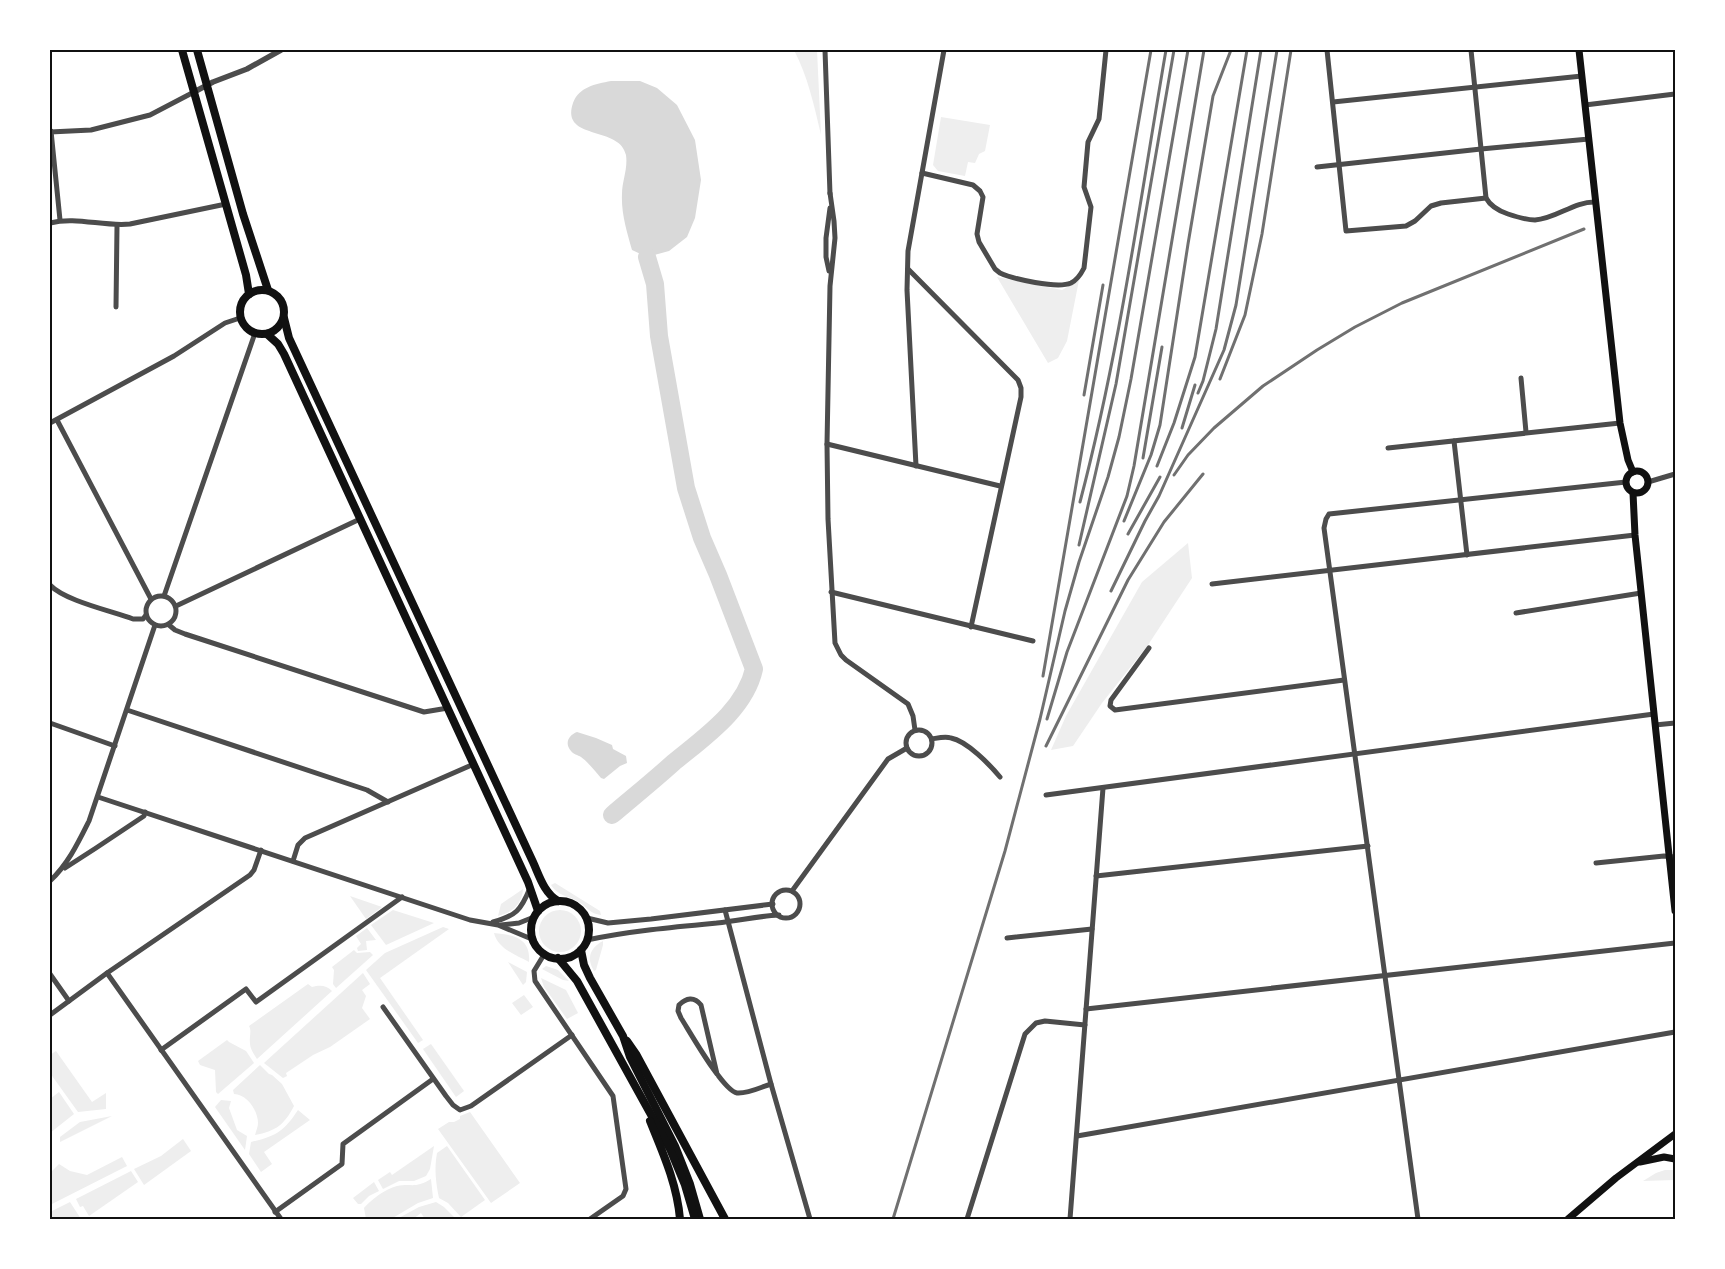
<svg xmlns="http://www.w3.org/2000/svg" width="1725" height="1269" font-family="Raleway,sans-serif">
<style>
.green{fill:#eee}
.water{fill:#d9d9d9}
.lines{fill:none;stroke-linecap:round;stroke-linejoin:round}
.river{stroke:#d9d9d9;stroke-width:18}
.minor{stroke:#4c4c4c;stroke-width:5}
.tertiary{stroke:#4c4c4c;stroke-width:5.5}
.secondary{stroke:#111;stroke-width:7}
.primary{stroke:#111;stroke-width:8}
.rail{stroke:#707070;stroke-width:3}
.neatline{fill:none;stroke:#111;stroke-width:2}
</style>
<rect width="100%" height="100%" fill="#fff"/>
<g class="green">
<path d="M 794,50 L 817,50 L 821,135 C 814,105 808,77 794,50 Z"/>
<path d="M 941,117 L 990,125 L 985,151 L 979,154 L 975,163 L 968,162 L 965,176 L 938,171 L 933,165 Z"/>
<path d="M 997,277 L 1062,290 L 1079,280 L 1067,341 L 1058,358 L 1048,363 Z"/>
<path d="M 1188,543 L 1192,578 L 1148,645 L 1102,703 L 1073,746 L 1051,750 L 1066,716 L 1142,582 Z"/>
<path d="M 555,883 L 600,911 L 601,915 C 590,914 587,907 579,902 C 569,896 558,896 551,885 Z"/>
<path d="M 523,889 C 522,904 512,913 498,916 L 501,904 Z"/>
<path d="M 350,896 L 382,907 L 366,919 Z"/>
<circle cx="560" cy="931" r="21"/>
<path d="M 393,910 L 434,923 L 386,945 L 371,925 Z"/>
<path d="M 443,927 L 449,929 L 380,978 L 423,1040 L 418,1043 L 366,970 L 385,953 Z"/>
<path d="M 367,928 L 376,940 L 366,941 L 367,950 L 358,951 L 357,948 L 361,944 L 356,936 Z"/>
<path d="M 494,933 C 514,935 531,938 529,962 C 516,955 498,949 494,933 Z"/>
<path d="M 603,941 L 603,945 L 596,970 L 594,971 C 586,958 590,948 603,941 Z"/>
<path d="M 354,950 L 357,953 L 370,952 L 373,955 L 336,988 L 333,984 L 334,970 L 332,967 Z"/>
<path d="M 508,962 L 527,972 L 526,982 L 523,985 Z"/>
<path d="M 546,966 L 558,970 L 569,981 L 563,980 L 542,969 Z"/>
<path d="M 363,973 L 370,984 L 362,990 L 366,996 L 362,1008 L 370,1019 L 330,1047 L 313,1055 L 286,1073 L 287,1076 L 283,1078 L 264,1063 Z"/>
<path d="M 541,978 L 566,990 L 578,1013 L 567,1019 L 544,987 Z"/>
<path d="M 308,984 L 312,987 C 320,985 326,985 332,991 L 257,1059 C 254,1054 250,1049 250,1043 C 249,1036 252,1031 249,1026 Z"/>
<path d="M 524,995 L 533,1007 L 521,1015 L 512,1003 Z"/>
<path d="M 227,1040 L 229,1042 L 246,1051 L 254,1063 L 218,1094 L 216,1092 L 215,1070 L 200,1065 L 198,1061 Z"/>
<path d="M 431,1044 L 464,1091 L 456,1097 L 423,1049 Z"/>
<path d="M 56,1051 L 92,1102 L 106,1093 L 106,1109 L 78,1112 L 50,1073 L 50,1055 Z"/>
<path d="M 260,1065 L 269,1074 L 272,1075 L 282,1084 L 294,1106 C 284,1125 276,1131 255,1135 C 256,1131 258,1127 258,1123 C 258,1111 247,1094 234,1094 L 233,1090 Z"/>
<path d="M 59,1092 L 74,1114 L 50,1133 L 50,1099 Z"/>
<path d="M 221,1100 L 231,1101 L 229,1108 L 237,1130 L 247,1136 L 245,1150 L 215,1107 Z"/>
<path d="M 298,1110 L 310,1120 L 264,1152 L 272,1164 L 261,1172 L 249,1154 L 251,1142 C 277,1136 284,1131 298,1110 Z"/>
<path d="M 470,1112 L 520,1183 L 491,1203 L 438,1129 L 449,1122 L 454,1122 L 460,1119 L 460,1116 Z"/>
<path d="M 112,1116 L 60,1142 L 60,1137 L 80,1122 Z"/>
<path d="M 183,1139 L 191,1151 L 144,1185 L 134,1169 L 161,1156 Z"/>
<path d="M 434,1146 L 430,1169 L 426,1176 L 414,1181 L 399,1181 L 383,1189 L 378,1180 L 390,1172 L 392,1175 Z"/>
<path d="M 447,1146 L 485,1200 L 461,1217 L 448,1203 L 439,1198 C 436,1183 434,1169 437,1153 Z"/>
<path d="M 122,1157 L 127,1166 L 50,1205 L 50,1173 L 59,1164 L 70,1171 L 87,1175 Z"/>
<path d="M 1665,1170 L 1675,1170 L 1675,1180 L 1643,1181 L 1656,1173 Z"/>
<path d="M 131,1171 L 138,1182 L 89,1216 L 83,1206 L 80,1207 L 76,1199 Z"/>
<path d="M 431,1179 L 433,1198 L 418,1203 L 391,1219 L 366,1219 L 364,1208 C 372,1199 385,1189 397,1186 C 412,1183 415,1189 431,1179 Z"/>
<path d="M 374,1182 L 379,1191 L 369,1196 L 361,1204 L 358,1204 L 353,1198 Z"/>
<path d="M 70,1202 L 81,1219 L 50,1219 L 50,1212 Z"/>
<path d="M 436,1202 L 444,1207 L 456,1219 L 425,1219 L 421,1213 L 413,1219 L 397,1219 L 419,1207 Z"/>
</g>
<g class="water">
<path d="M 611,81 L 640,81 L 657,88 L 677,105 L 695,140 L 701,180 L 695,218 L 687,237 L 669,251 L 647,257 L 632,250 C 627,232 621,213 622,194 C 622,181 628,169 626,155 C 620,125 560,141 573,103 C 579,87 595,84 611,81 Z"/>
<path d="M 577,732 L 596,738 L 612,745 L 613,749 L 626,756 L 627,763 L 620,766 L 604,779 L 601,778 C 595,771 589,763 581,757 C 578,755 573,754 571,751 C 564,743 569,735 577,732 Z"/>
</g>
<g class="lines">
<path class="river" d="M 612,815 C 632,798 653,781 673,763 C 703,738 745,710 754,669 L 718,575 L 702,538 L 686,488 L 659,336 L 655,284 L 647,257"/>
<g class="minor">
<path d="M 825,50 L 830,194"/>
<path d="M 1327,50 L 1346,231 L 1406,226 L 1415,221 L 1431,206 L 1441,203 L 1486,198 C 1491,207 1499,211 1508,214 C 1517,217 1526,220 1535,220 C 1556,219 1574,201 1596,202"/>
<path d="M 1471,50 L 1486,198"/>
<path d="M 1333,102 L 1582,76"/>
<path d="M 1585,105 L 1675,94"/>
<path d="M 51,131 L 60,220"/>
<path d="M 50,132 L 91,130 L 150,115 L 194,92"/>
<path d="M 1317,167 L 1481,149 L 1589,139"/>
<path d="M 922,173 L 973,185 L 980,191 L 983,197 L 977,234 L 979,242 L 995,269 L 1000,273 C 1013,279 1057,289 1071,283 C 1077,280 1081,274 1084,268 L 1091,207 L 1084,187 L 1088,142 L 1099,119 L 1106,50"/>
<path d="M 830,193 L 834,221 L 835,238 L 830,286 L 827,444 L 828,519 L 835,643 L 841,655 L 846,660 L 908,704 L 913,716 L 915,730"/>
<path d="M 50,223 C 76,216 104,227 130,224 L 226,204"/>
<path d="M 908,269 L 1018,380 L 1021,388 L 1021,397 L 971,627"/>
<path d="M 829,271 L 826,257 L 826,238 L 830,208"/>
<path d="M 116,307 L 117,226"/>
<path d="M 1521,378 L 1526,432"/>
<path d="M 57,420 L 151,599"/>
<path d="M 50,423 L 174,356 L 225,323 L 240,318"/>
<path d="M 1454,441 L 1467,555"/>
<path d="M 827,444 L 1000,486"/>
<path d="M 1388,448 L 1620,423"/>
<path d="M 916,466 L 907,290 L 908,251 L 944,50"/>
<path d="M 1648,482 L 1675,474"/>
<path d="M 1212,584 L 1635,535"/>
<path d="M 50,585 C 65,601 112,611 133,619 L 143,619 L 146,615"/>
<path d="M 831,592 L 1033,641"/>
<circle cx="161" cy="611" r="15"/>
<path d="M 164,596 L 255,333"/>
<path d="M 176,606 L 360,519"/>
<path d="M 1516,613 L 1641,593"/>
<path d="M 169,625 L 175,630 L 185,634 L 424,712 L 448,708"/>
<path d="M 1149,648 L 1111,700 L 1110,706 L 1115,710 L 1344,680"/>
<path d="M 127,710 L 367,790 L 388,802"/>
<path d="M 50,723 L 115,746"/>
<path d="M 1655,725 L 1675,723"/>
<circle cx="919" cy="743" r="13"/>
<path d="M 932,739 C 938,738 945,736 951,738 C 967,741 990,765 1000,777"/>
<path d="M 1046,795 L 1654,714"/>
<path d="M 98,797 L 470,920 L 498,925 L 534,940"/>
<path d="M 293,861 L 298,845 L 305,838 L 474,764"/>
<path d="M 1596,863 L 1664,856 L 1675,857"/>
<path d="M 65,868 L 96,848 L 144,816 L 145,812"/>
<path d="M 1096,876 L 1368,846"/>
<path d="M 50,881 C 68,864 78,843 89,821 L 155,625"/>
<circle cx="786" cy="904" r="14"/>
<path d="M 792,891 L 888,759 L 907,748"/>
<path d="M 725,910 L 771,1084 L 810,1219"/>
<path d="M 587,918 L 608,923 L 651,919 L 773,904"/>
<path d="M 493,922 C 516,916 521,910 530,888"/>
<path d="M 501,925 L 519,923 L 534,917"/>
<path d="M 1007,938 L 1092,929"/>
<path d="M 587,940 C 630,931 674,927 717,923 C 738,921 758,916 779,915"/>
<path d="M 545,953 L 534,971 L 535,981 L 613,1096 L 626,1189 L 623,1196 L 590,1219"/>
<path d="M 107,973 L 281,1219"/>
<path d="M 50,974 L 69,1001"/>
<path d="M 383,1007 L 446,1096 L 453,1105 L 460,1110 L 471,1106 L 572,1035"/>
<path d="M 1086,1009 L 1675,943"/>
<path d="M 50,1015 L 107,973 L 250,875 L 254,870 L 261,850"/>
<path d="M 161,1050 L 246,989 L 256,1002 L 402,897"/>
<path d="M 717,1074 L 701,1005 C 694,996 686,998 679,1005 L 678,1011 L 681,1018 C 690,1032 723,1091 737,1093 C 748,1094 761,1087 771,1084"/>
<path d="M 1077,1136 L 1675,1032"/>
<path d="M 275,1212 L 342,1164 L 343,1144 L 433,1079"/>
<path d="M 967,1219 L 1025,1034 L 1036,1023 L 1045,1021 L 1085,1025"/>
<path d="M 1070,1219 L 1103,788"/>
<path d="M 1418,1219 L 1324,528 L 1326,519 L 1329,514 L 1626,482"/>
</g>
<path class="tertiary" d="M 194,92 L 213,82 L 247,69 L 281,50"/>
<g class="secondary">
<path d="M 1579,50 L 1620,423 L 1628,460 L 1633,472"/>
<circle cx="1637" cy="482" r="11"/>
<path d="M 1633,493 L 1635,535 L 1675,911"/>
<path d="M 1640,1162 L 1664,1157 L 1675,1159"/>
<path d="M 1568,1219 L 1616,1178 L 1675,1134"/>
</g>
<g class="primary">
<path d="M 182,50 L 246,275 L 249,294"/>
<path d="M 197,50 L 243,214 L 268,290"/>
<circle cx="262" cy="312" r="22"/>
<path d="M 284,318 L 289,338 L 533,862 C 539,875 544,893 558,901"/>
<path d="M 267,334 L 278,344 L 284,354 L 528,882 L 538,911"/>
<circle cx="560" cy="930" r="29"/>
<path d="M 581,950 L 584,965 L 590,978 L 623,1036 L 630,1057 L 675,1146 L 690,1184 L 700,1219"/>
<path d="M 558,958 L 577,981 L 670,1149 L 685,1185 L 695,1219"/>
<path d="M 627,1041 L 636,1054 L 725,1219"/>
<path d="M 650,1121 C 663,1153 677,1184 680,1219"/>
</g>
<g class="rail">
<path d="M 1220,379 L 1245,315 L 1262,234 L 1291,50"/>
<path d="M 1198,393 L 1203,381 L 1216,329 L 1261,50"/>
<path d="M 1084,395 L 1103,285"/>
<path d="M 1182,428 L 1195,385"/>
<path d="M 1143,458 L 1162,347"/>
<path d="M 1157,466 L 1174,423 L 1195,357 L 1247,50"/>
<path d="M 1174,475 L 1188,455 L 1214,428 L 1263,386 L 1317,350 L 1355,327 L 1402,303 L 1584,229"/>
<path d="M 1080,502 C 1119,354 1140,201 1166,50"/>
<path d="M 1124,521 L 1151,455 L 1160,425 L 1188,244 L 1213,96 L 1231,50"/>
<path d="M 1128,534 L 1160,477"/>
<path d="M 1079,545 L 1116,384 L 1174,50"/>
<path d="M 1111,591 L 1145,521 L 1159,496 L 1224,350 L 1236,305 L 1277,50"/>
<path d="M 1043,676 L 1151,50"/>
<path d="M 1047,719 L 1067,652 L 1127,496 L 1134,466 L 1204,50"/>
<path d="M 1046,746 L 1128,580 L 1164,522 L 1203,474"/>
<path d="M 893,1219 L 1005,851 L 1040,719 L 1065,611 L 1079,562 L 1108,477 L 1119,437 L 1131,379 L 1188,50"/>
</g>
</g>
<rect width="1725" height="1269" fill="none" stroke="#ffffff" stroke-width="102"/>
<rect x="51" y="51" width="1623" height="1167" class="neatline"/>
</svg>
